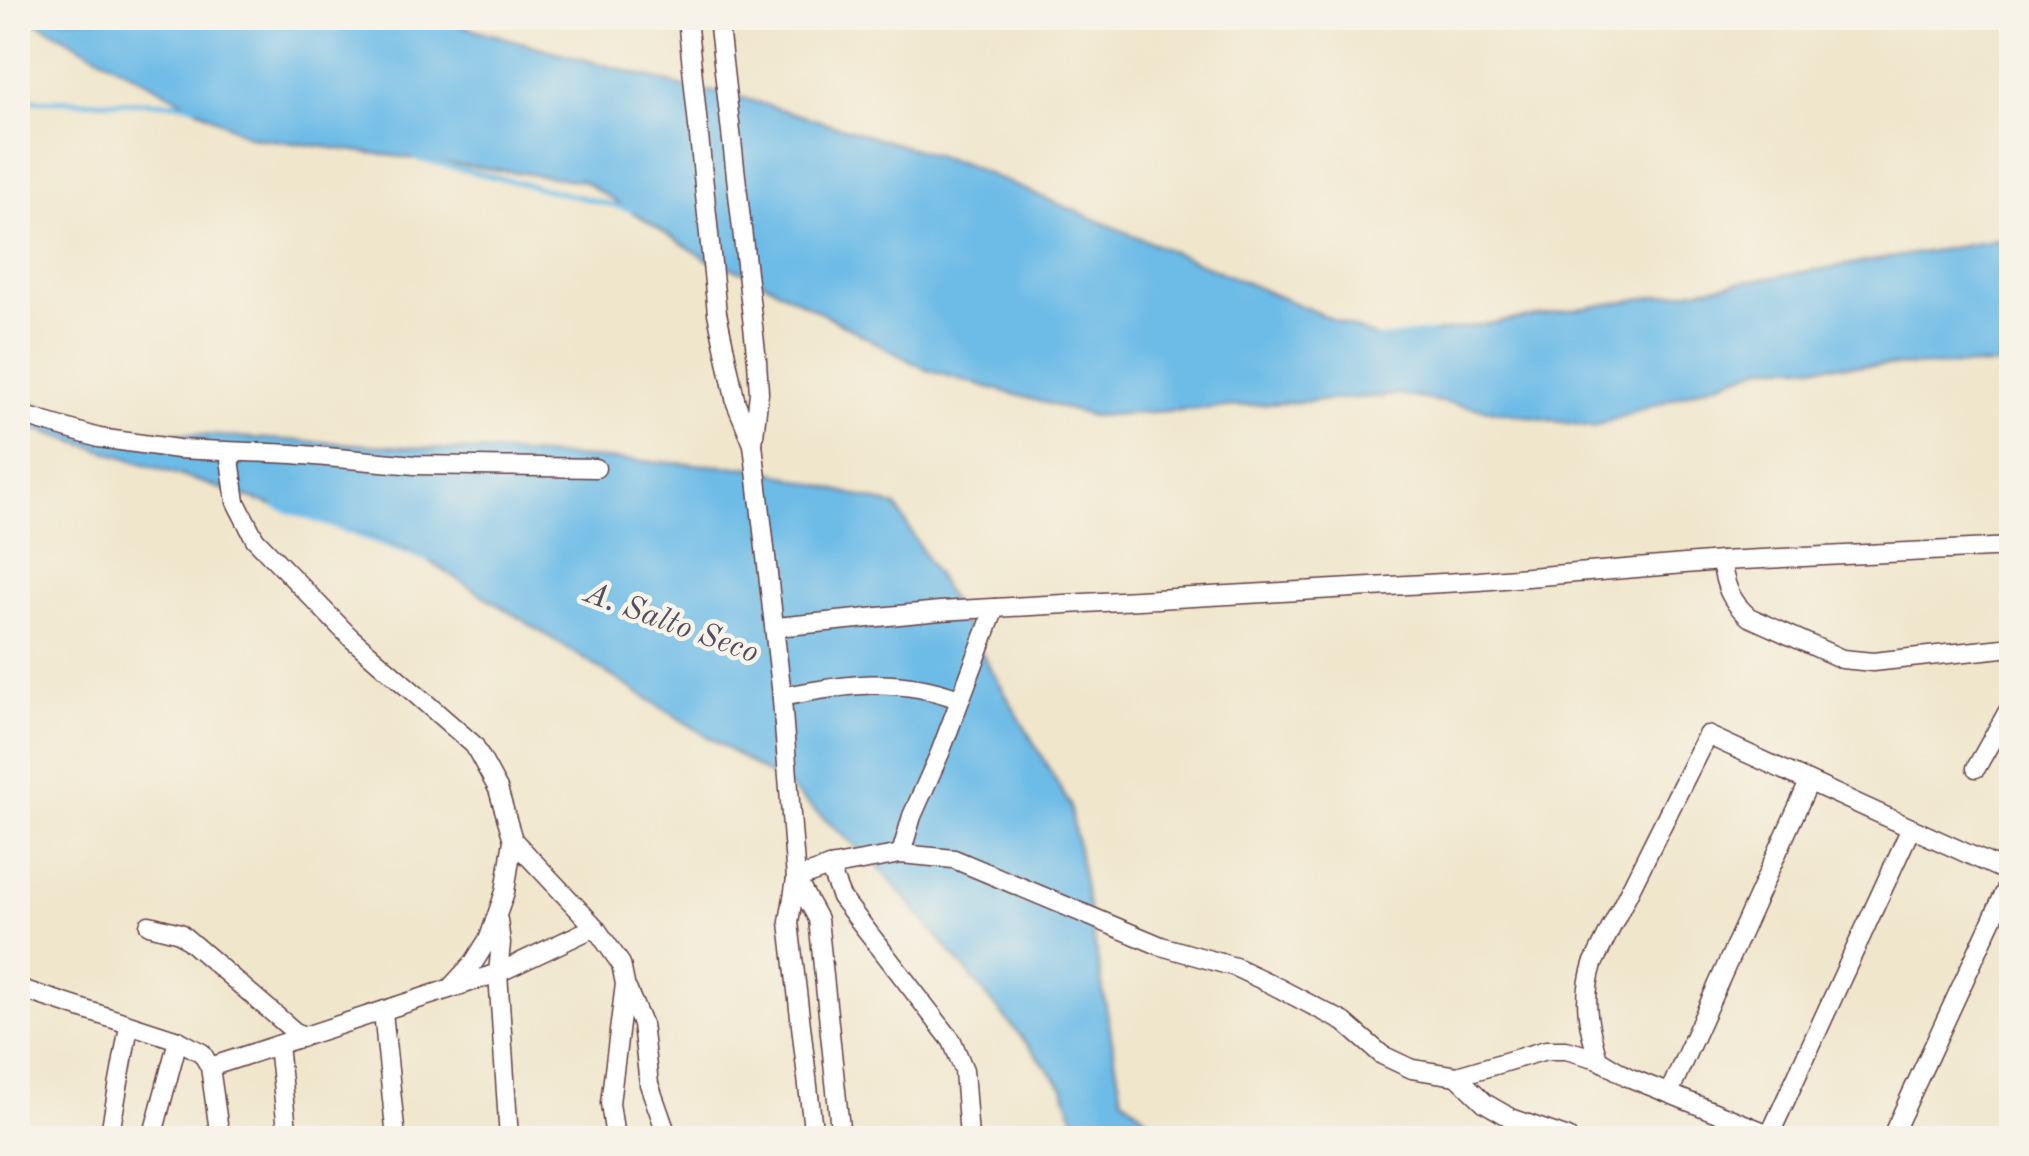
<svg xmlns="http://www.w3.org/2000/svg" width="2029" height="1156" font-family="'Old Standard TT',serif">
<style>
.water{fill:#6dbbe7;stroke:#5c6d89;stroke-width:2.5}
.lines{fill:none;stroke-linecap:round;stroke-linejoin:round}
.stream{stroke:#6dbbe7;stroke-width:5}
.minor-casing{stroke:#633d43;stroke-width:21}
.minor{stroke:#fff;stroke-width:18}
.labels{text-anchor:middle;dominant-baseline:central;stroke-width:9;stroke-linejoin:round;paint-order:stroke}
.water-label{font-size:32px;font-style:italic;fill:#544e63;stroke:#f7f3e8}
</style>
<rect width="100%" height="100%" fill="#f7f3e8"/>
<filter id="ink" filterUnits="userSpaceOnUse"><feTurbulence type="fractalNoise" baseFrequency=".01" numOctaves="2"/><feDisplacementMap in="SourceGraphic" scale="20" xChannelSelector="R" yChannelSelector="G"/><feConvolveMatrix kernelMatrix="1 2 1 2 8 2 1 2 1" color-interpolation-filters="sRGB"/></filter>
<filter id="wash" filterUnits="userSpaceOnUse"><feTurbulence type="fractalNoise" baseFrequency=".0048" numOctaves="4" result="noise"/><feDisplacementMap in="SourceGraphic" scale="40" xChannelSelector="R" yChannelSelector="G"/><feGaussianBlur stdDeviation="2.25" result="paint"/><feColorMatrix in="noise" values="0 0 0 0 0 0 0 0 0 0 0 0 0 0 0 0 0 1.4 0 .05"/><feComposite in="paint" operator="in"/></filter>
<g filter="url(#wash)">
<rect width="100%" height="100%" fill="#f0e6cc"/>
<g class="water">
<path d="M 29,18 L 433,18 L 695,90 L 726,93 L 964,164 L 1384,341 L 2011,238 L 2011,362 L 2001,365 L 1766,366 L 1592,427 L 1400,395 L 1092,416 L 927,370 L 747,273 L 710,261 L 583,181 L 250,137 Z"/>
<path d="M 18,400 L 137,431 L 755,468 L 896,506 L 1070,805 L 1122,1097 L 1171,1138 L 1081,1138 L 1063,1087 L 897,888 L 873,861 L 788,787 L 411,550 L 18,423 Z"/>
</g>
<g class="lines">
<g class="stream">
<path d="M 18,100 L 182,103 L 195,106"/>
<path d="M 415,158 L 633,210"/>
<path d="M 1374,340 L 1432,333"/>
<path d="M 276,506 L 426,559"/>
</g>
</g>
</g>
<g filter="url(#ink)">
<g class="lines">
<defs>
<g id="minor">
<path d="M 687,18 L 717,313 L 736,403 L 753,444"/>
<path d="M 718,18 L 757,361 L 759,393 L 753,444 L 781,687 L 796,879 L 789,922 L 814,1138"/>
<path d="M 18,414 L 99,438 L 178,449 L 293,454 L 415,465 L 596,468"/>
<path d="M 229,452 L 236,502 L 255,539 L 350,637 L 474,745 L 498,789 L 513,840 L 505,892 L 489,938 L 474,962 L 451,987"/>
<path d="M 1721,561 C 1725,585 1730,601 1749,617 L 1842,659 L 1873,662 L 2012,647"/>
<path d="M 776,627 L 940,611 L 1479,581 L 1721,561 L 2012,547"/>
<path d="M 782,697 C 844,684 898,676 959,699"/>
<path d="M 1976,768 L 2012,704"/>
<path d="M 513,840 L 595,927 L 621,964 L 625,984 L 610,1103 L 615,1138"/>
<path d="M 901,854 L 912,816 L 940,753 L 995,608"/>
<path d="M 829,867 L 841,897 L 952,1041 L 964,1070 L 969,1138"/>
<path d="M 796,879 L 829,867 L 901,854 L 954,859 L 1161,946 L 1235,967 L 1271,984 L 1344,1022 L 1382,1055 L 1412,1069 L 1457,1076 L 1546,1050 L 1566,1050 L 1598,1059 L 1628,1077 L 1779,1138"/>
<path d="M 796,879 L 818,919 L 841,1138"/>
<path d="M 498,920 L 501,943 L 498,973 L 509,1138"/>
<path d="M 149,925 L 180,933 L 302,1038"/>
<path d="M 18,988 L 178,1040 L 202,1053 L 210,1067 L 220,1138"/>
<path d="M 627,989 L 642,1024 L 649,1084 L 668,1138"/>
<path d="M 383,1012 L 396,1138"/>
<path d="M 278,1045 L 288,1138"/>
<path d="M 1598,1059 C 1588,1025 1582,999 1593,964 L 1707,735 L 2012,874"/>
<path d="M 210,1067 L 498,973 L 595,927"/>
<path d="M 1457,1076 L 1485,1103 L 1511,1118 L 1568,1138"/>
<path d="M 1669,1093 L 1809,782"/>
<path d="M 1770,1134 L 1911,828"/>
<path d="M 109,1138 L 129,1026"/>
<path d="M 152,1138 L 178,1040"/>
<path d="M 1891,1138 L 2012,877"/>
<path d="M 2010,1138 L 2012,1135"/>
</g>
</defs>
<use href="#minor" class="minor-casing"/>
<use href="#minor" class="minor"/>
</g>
</g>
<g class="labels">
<g class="water-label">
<text transform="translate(671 624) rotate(20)">A. Salto Seco</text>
</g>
</g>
<rect width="2029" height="1156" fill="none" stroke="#f7f3e8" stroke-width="60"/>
</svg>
